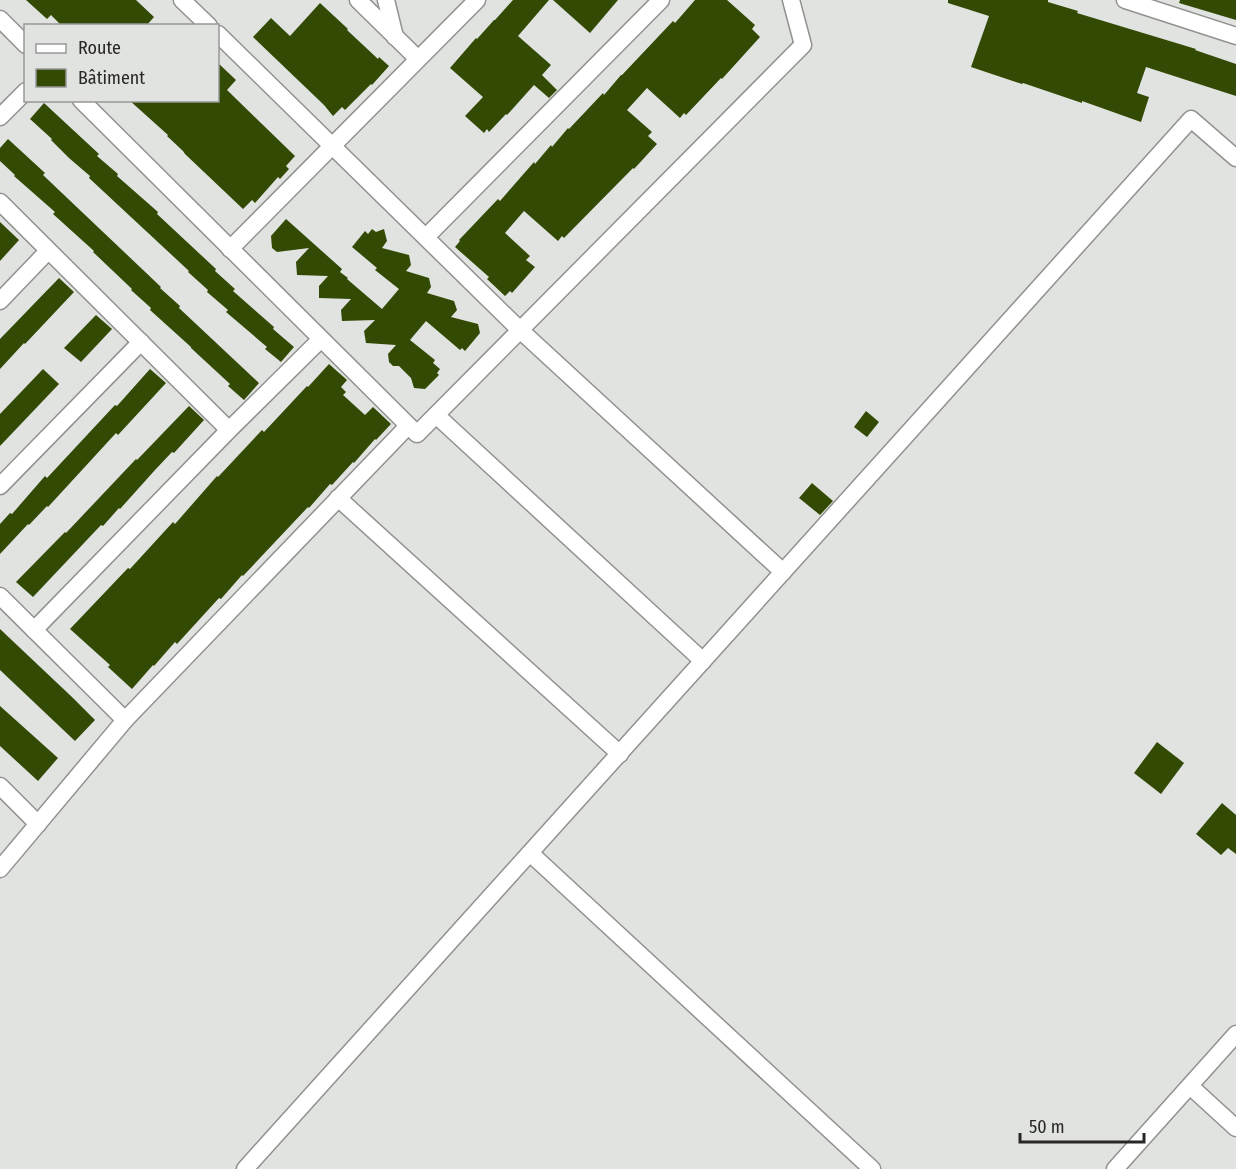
<svg xmlns="http://www.w3.org/2000/svg" width="1236" height="1169" font-family="'Fira Sans Condensed',sans-serif">
<style>
.building{fill:#324a04}
.lines{fill:none;stroke-linecap:round;stroke-linejoin:round}
.minor-casing{stroke:#91928f;stroke-width:19}
.minor{stroke:#fff;stroke-width:16}
</style>
<rect width="100%" height="100%" fill="#e1e3e0"/>
<g class="building">
<path d="M 26,0 L 136,0 L 154,17 L 146,26 L 62,26 L 51,15 L 47,19 Z"/>
<path d="M 513,0 L 549,0 L 518,36 L 551,65 L 542,75 L 557,90 L 549,98 L 534,85 L 507,115 L 506,114 L 489,132 L 487,129 L 484,133 L 465,116 L 483,97 L 450,68 L 476,38 L 477,39 L 494,20 L 495,20 Z"/>
<path d="M 553,0 L 618,0 L 590,33 Z"/>
<path d="M 695,0 L 727,0 L 755,25 L 752,29 L 760,37 L 722,79 L 721,78 L 686,115 L 684,113 L 680,118 L 647,88 L 627,110 L 652,132 L 648,136 L 657,144 L 634,169 L 633,168 L 564,238 L 562,236 L 558,241 L 524,211 L 505,233 L 530,256 L 526,260 L 535,267 L 512,293 L 510,291 L 505,296 L 487,279 L 489,277 L 455,247 L 460,241 L 459,240 L 498,199 L 500,201 L 534,162 L 535,164 L 551,145 L 552,147 L 568,128 L 569,129 L 603,93 L 604,95 L 621,75 L 622,75 L 673,21 L 675,23 Z"/>
<path d="M 948,0 L 1048,0 L 1048,2 L 1078,11 L 1077,13 L 1196,49 L 1195,50 L 1236,64 L 1236,96 L 1146,67 L 1137,93 L 1149,97 L 1141,122 L 1082,101 L 1082,103 L 1023,83 L 1022,84 L 971,67 L 989,16 L 948,3 Z"/>
<path d="M 1180,0 L 1236,0 L 1236,20 L 1179,3 Z"/>
<path d="M 320,3 L 348,29 L 347,30 L 378,59 L 379,57 L 389,66 L 372,85 L 371,84 L 345,110 L 342,107 L 333,116 L 324,105 L 253,37 L 271,18 L 290,36 Z"/>
<path d="M 218,63 L 236,80 L 227,90 L 295,156 L 286,166 L 289,169 L 280,179 L 278,177 L 255,203 L 252,200 L 243,209 L 185,154 L 183,151 L 167,136 L 168,135 L 129,100 L 218,100 Z"/>
<path d="M 44,103 L 99,154 L 97,156 L 118,174 L 117,176 L 158,212 L 157,214 L 216,269 L 215,271 L 235,289 L 233,291 L 274,327 L 273,329 L 294,347 L 281,362 L 265,349 L 267,347 L 226,312 L 228,310 L 207,292 L 208,290 L 188,272 L 189,271 L 89,178 L 90,176 L 69,158 L 51,140 L 52,139 L 30,119 Z"/>
<path d="M 8,139 L 45,173 L 43,175 L 161,287 L 160,288 L 180,306 L 179,308 L 259,383 L 244,400 L 228,386 L 230,384 L 191,348 L 191,347 L 150,310 L 151,308 L 131,290 L 132,289 L 93,252 L 94,251 L 53,214 L 55,212 L 14,176 L 15,175 L 0,161 L 0,148 Z"/>
<path d="M 286,219 L 342,269 L 340,272 L 348,278 L 347,279 L 382,309 L 399,289 L 375,270 L 377,268 L 352,247 L 365,231 L 368,234 L 372,229 L 376,232 L 384,229 L 387,241 L 382,248 L 409,255 L 411,265 L 406,271 L 429,278 L 431,287 L 427,293 L 454,301 L 457,310 L 451,317 L 478,324 L 480,333 L 465,351 L 462,348 L 460,350 L 426,321 L 410,340 L 435,360 L 433,363 L 440,369 L 437,373 L 439,375 L 425,389 L 414,388 L 411,378 L 399,366 L 393,366 L 389,362 L 388,354 L 396,345 L 366,343 L 364,331 L 375,320 L 342,321 L 341,310 L 351,299 L 319,298 L 319,286 L 328,276 L 297,275 L 296,262 L 309,248 L 277,252 L 272,248 L 271,236 Z"/>
<path d="M 0,222 L 19,240 L 0,261 Z"/>
<path d="M 59,278 L 74,292 L 25,344 L 24,343 L 0,369 L 0,339 Z"/>
<path d="M 96,315 L 112,329 L 81,362 L 64,348 Z"/>
<path d="M 329,364 L 347,380 L 341,387 L 346,392 L 343,395 L 365,415 L 373,407 L 391,424 L 376,440 L 375,439 L 354,463 L 353,462 L 332,485 L 330,484 L 309,508 L 308,507 L 243,576 L 242,575 L 221,599 L 219,598 L 177,644 L 175,642 L 154,666 L 153,665 L 132,689 L 108,667 L 110,665 L 70,629 L 128,568 L 130,569 L 173,522 L 175,524 L 217,476 L 218,477 L 262,430 L 264,432 L 307,386 L 308,387 Z"/>
<path d="M 43,369 L 59,384 L 0,446 L 0,414 Z"/>
<path d="M 150,369 L 166,383 L 118,435 L 116,433 L 48,507 L 47,506 L 29,525 L 28,524 L 0,554 L 0,524 L 10,513 L 12,514 L 45,476 L 47,478 L 115,405 L 117,406 Z"/>
<path d="M 189,406 L 204,420 L 174,453 L 172,452 L 155,470 L 120,509 L 119,508 L 103,526 L 101,525 L 33,597 L 16,582 L 65,532 L 66,533 L 136,459 L 137,460 Z"/>
<path d="M 866,411 L 879,422 L 867,437 L 854,427 Z"/>
<path d="M 812,483 L 833,501 L 820,515 L 799,498 Z"/>
<path d="M 0,629 L 73,698 L 95,720 L 75,741 L 0,670 Z"/>
<path d="M 0,706 L 58,758 L 38,781 L 0,746 Z"/>
<path d="M 1157,742 L 1184,763 L 1161,794 L 1134,773 Z"/>
<path d="M 1222,803 L 1236,815 L 1236,854 L 1228,848 L 1221,855 L 1196,834 Z"/>
</g>
<g class="lines">
<defs>
<g id="minor">
<path d="M 182,0 L 209,26"/>
<path d="M 358,0 L 418,59"/>
<path d="M 386,0 L 395,37"/>
<path d="M 1125,0 L 1236,36"/>
<path d="M 0,19 L 26,45"/>
<path d="M 218,34 L 520,330 L 783,572"/>
<path d="M 81,100 L 417,434 L 803,45 L 791,0"/>
<path d="M 0,117 L 26,91"/>
<path d="M 0,202 L 229,430"/>
<path d="M 426,237 L 661,0"/>
<path d="M 230,249 L 477,0"/>
<path d="M 0,301 L 48,251"/>
<path d="M 436,415 L 703,661"/>
<path d="M 0,486 L 141,342"/>
<path d="M 338,498 L 620,754"/>
<path d="M 0,596 L 125,720"/>
<path d="M 34,630 L 229,430 L 321,339"/>
<path d="M 0,786 L 38,824"/>
<path d="M 530,853 L 872,1169"/>
<path d="M 0,869 L 125,720 L 408,426"/>
<path d="M 1190,1086 L 1236,1128"/>
<path d="M 245,1169 L 1191,119 L 1236,158"/>
<path d="M 1115,1169 L 1236,1034"/>
</g>
</defs>
<use href="#minor" class="minor-casing"/>
<use href="#minor" class="minor"/>
</g>
<rect x="24" y="24" width="195" height="78" fill="#e1e3e0" stroke="#979896" stroke-width="1.5"/>
<rect x="36" y="44" width="30" height="9" fill="#ffffff" stroke="#979896" stroke-width="1.5"/>
<text x="78" y="54" font-size="18" fill="#272726">Route</text>
<rect x="36" y="69" width="30" height="18" fill="#324a04" stroke="#979896" stroke-width="1.5"/>
<text x="78" y="84" font-size="18" fill="#272726">Bâtiment</text>
<path d="M1020 1133v9h124v-9" fill="none" stroke="#272726" stroke-width="3"/>
<text x="1029" y="1133" font-size="18" fill="#272726" stroke="#e1e3e0" stroke-width="4.5" paint-order="stroke">50 m</text>
</svg>
